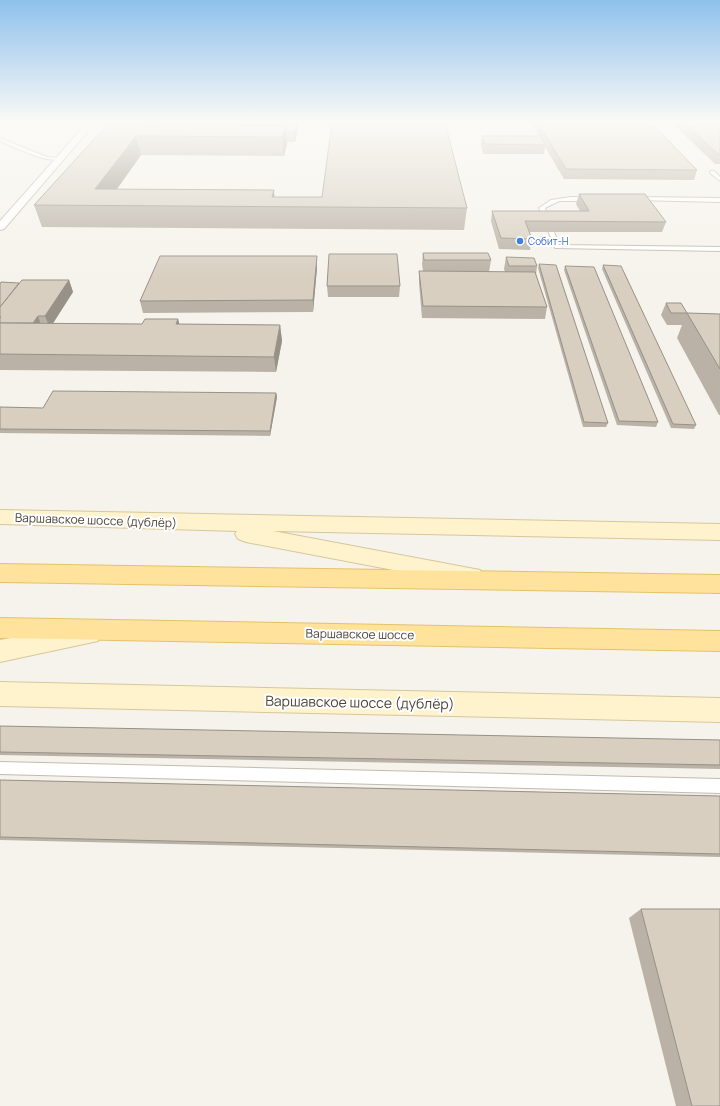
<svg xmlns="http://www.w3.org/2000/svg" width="720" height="1106" font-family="Manrope,sans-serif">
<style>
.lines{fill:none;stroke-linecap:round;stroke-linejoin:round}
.service-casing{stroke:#c2bbae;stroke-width:2}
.minor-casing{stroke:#c2bbae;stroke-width:2}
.secondary-casing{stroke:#d6c79b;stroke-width:2}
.primary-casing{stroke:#e6c16a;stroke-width:2}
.service{fill:#fff;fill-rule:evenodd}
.minor{fill:#fff;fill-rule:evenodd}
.secondary{fill:#fff3cd;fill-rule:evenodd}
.primary{fill:#ffe39c;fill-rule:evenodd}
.wall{fill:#bab2a6}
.shaded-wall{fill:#979187}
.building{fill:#d8cfc1;stroke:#979187}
.shop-dot{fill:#3f7fe0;stroke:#fff;stroke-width:1.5}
.labels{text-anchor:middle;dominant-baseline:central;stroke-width:4;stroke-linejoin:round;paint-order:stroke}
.far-shop-label{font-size:10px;fill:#366cbe;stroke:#fff;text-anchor:start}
.street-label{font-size:12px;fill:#4b4439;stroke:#fff}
.near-street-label{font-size:14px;fill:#4b4439;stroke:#fff}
</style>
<rect width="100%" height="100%" fill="#f6f3ec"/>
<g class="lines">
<defs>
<g id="service">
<path d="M 0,138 L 47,157 L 62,158 C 48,165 15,147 0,141 Z"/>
<path d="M 710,171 L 714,171 L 720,177 L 720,181 L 710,173 Z"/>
<path d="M 571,197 L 590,197 L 593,199 L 590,201 L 559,201 L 545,208 L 559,245 L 720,247 L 720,251 L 555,248 L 539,208 L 551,200 Z"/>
<path d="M 636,197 L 720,198 L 720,202 L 634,200 L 633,199 Z"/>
<path d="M 0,762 L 720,779 L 720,793 L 0,774 Z"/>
</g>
<path id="minor" d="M 87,123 L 95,123 L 4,229 L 0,230 L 0,221 Z"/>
<g id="secondary">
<path d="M 0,510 L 720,524 L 720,540 L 273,531 L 480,570 L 483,576 L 480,582 L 472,585 L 246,542 L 238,539 L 235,534 L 237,531 L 0,524 Z"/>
<path d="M 89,624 L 98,627 L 101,634 L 98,641 L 0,662 L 0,640 Z"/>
<path d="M 0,682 L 720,698 L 720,722 L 0,706 Z"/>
</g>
<g id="primary">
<path d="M 0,564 L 720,575 L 720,593 L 0,582 Z"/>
<path d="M 0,618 L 720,631 L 720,651 L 0,638 Z"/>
</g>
</defs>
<use href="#service" class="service-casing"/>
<use href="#minor" class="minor-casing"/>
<use href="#secondary" class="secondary-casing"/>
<use href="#primary" class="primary-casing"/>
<use href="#service" class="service"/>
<use href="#minor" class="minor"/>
<use href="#secondary" class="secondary"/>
<use href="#primary" class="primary"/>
</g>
<g class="wall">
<path d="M 109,123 L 161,123 L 159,125 L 239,125 L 240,123 L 298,123 L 298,127 L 295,142 L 287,142 L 287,144 L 284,156 L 141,155 L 116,190 L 275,197 L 467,208 L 464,230 L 42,227 L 34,205 Z"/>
<path d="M 531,123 L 651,123 L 697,170 L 694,180 L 564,179 L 545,147 L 544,154 L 483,154 L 481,145 L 482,136 L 539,136 Z"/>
<path d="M 672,123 L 720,123 L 720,164 L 715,164 Z"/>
<path d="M 579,194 L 666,222 L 662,232 L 529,232 L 532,239 L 530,250 L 499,249 L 491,221 L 492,211 L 580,211 L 576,204 Z"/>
<path d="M 423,253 L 491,260 L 489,272 L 429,272 L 505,272 L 504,269 L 506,257 L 537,266 L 536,275 L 547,307 L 545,319 L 422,318 L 419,283 L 419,271 L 423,271 L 422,264 Z"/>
<path d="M 539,264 L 608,423 L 606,427 L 583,427 L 538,268 Z"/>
<path d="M 603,265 L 696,425 L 694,429 L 671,428 L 602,269 Z"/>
<path d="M 565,266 L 658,422 L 656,427 L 617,425 L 564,270 Z"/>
<path d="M 317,268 L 313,312 L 143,313 L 140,301 Z"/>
<path d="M 69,280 L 73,292 L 53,323 L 142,324 L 178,319 L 179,324 L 280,325 L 282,341 L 276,372 L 0,370 L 0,284 Z"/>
<path d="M 327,286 L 400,286 L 399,297 L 328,297 Z"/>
<path d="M 666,303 L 687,313 L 720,314 L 720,415 L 719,415 L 677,338 L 682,325 L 667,325 L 661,315 Z"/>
<path d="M 276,393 L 277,397 L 270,436 L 0,433 L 0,407 L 43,408 Z"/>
<path d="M 0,726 L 720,740 L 720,769 L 0,755 Z"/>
<path d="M 0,780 L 720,796 L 720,857 L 0,840 Z"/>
<path d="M 641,909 L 720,1106 L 676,1106 L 629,918 Z"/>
</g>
<g class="shaded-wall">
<path d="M 143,123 L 161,123 L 151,136 L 142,125 Z"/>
<path d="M 297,123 L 298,123 L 298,127 L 295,142 L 294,132 Z"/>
<path d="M 286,125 L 287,144 L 284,156 L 282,137 Z"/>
<path d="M 136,136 L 141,155 L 105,206 L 95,189 Z"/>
<path d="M 274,190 L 275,206 L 272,197 Z"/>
<path d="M 317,256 L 317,268 L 313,312 L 313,300 Z"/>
<path d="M 69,280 L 73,292 L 50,328 L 45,316 Z"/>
<path d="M 38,316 L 42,328 L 31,326 Z"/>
<path d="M 178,319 L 182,334 L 176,324 Z"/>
<path d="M 280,325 L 282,341 L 276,372 L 274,357 Z"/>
<path d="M 276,393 L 277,397 L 270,436 L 270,431 Z"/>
</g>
<g class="building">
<path d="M 109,123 L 143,123 L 142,125 L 286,125 L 282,137 L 136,136 L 95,189 L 274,190 L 272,197 L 322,197 L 332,123 L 445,123 L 467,208 L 34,205 Z"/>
<path d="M 240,123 L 297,123 L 294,132 L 286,132 L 286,125 L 239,125 Z"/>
<path d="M 538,123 L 651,123 L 697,170 L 566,169 Z"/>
<path d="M 684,123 L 720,123 L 720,154 L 718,154 Z"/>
<path d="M 482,136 L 541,136 L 545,145 L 485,144 Z"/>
<path d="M 579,194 L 645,194 L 666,222 L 525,221 L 532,239 L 501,238 L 492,211 L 589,211 Z"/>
<path d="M 423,253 L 488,253 L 491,260 L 424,260 Z"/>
<path d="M 329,254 L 397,254 L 400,286 L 327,286 Z"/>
<path d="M 160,256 L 317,256 L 313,300 L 140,301 Z"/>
<path d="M 506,257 L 534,258 L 537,266 L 509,266 Z"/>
<path d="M 539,264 L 556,265 L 608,423 L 584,422 Z"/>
<path d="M 603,265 L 621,266 L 696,425 L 673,424 Z"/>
<path d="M 565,266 L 594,267 L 658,422 L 619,421 Z"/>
<path d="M 419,271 L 535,272 L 547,307 L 423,306 Z"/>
<path d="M 22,280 L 69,280 L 45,316 L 38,316 L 33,323 L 0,323 L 0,318 L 1,317 L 0,317 L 0,307 Z"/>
<path d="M 1,282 L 19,283 L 0,307 L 0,284 Z"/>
<path d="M 666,303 L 681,303 L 687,313 L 671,313 Z"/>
<path d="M 687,313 L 720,314 L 720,369 Z"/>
<path d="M 145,319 L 178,319 L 176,324 L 280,325 L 274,357 L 0,354 L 0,323 L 142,324 Z"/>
<path d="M 53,391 L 276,393 L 270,431 L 0,429 L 0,407 L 43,408 Z"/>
<path d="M 0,726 L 720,740 L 720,765 L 0,752 Z"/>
<path d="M 0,780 L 720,796 L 720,854 L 0,837 Z"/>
<path d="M 641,909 L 720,909 L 720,1106 L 692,1106 Z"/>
</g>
<linearGradient id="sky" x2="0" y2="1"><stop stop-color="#8fc1ec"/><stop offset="0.44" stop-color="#fbfaf6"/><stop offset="1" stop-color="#fbfaf6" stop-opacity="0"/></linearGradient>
<rect width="720" height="278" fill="url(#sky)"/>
<circle class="shop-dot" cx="520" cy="241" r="4"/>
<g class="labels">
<g class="far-shop-label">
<text x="528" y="241">Собит-Н</text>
</g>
<g class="street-label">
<text transform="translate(96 520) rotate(2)">Варшавское шоссе (дублёр)</text>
<text transform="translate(360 634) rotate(1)">Варшавское шоссе</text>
</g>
<g class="near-street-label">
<text transform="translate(360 702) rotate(1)">Варшавское шоссе (дублёр)</text>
</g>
</g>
</svg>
